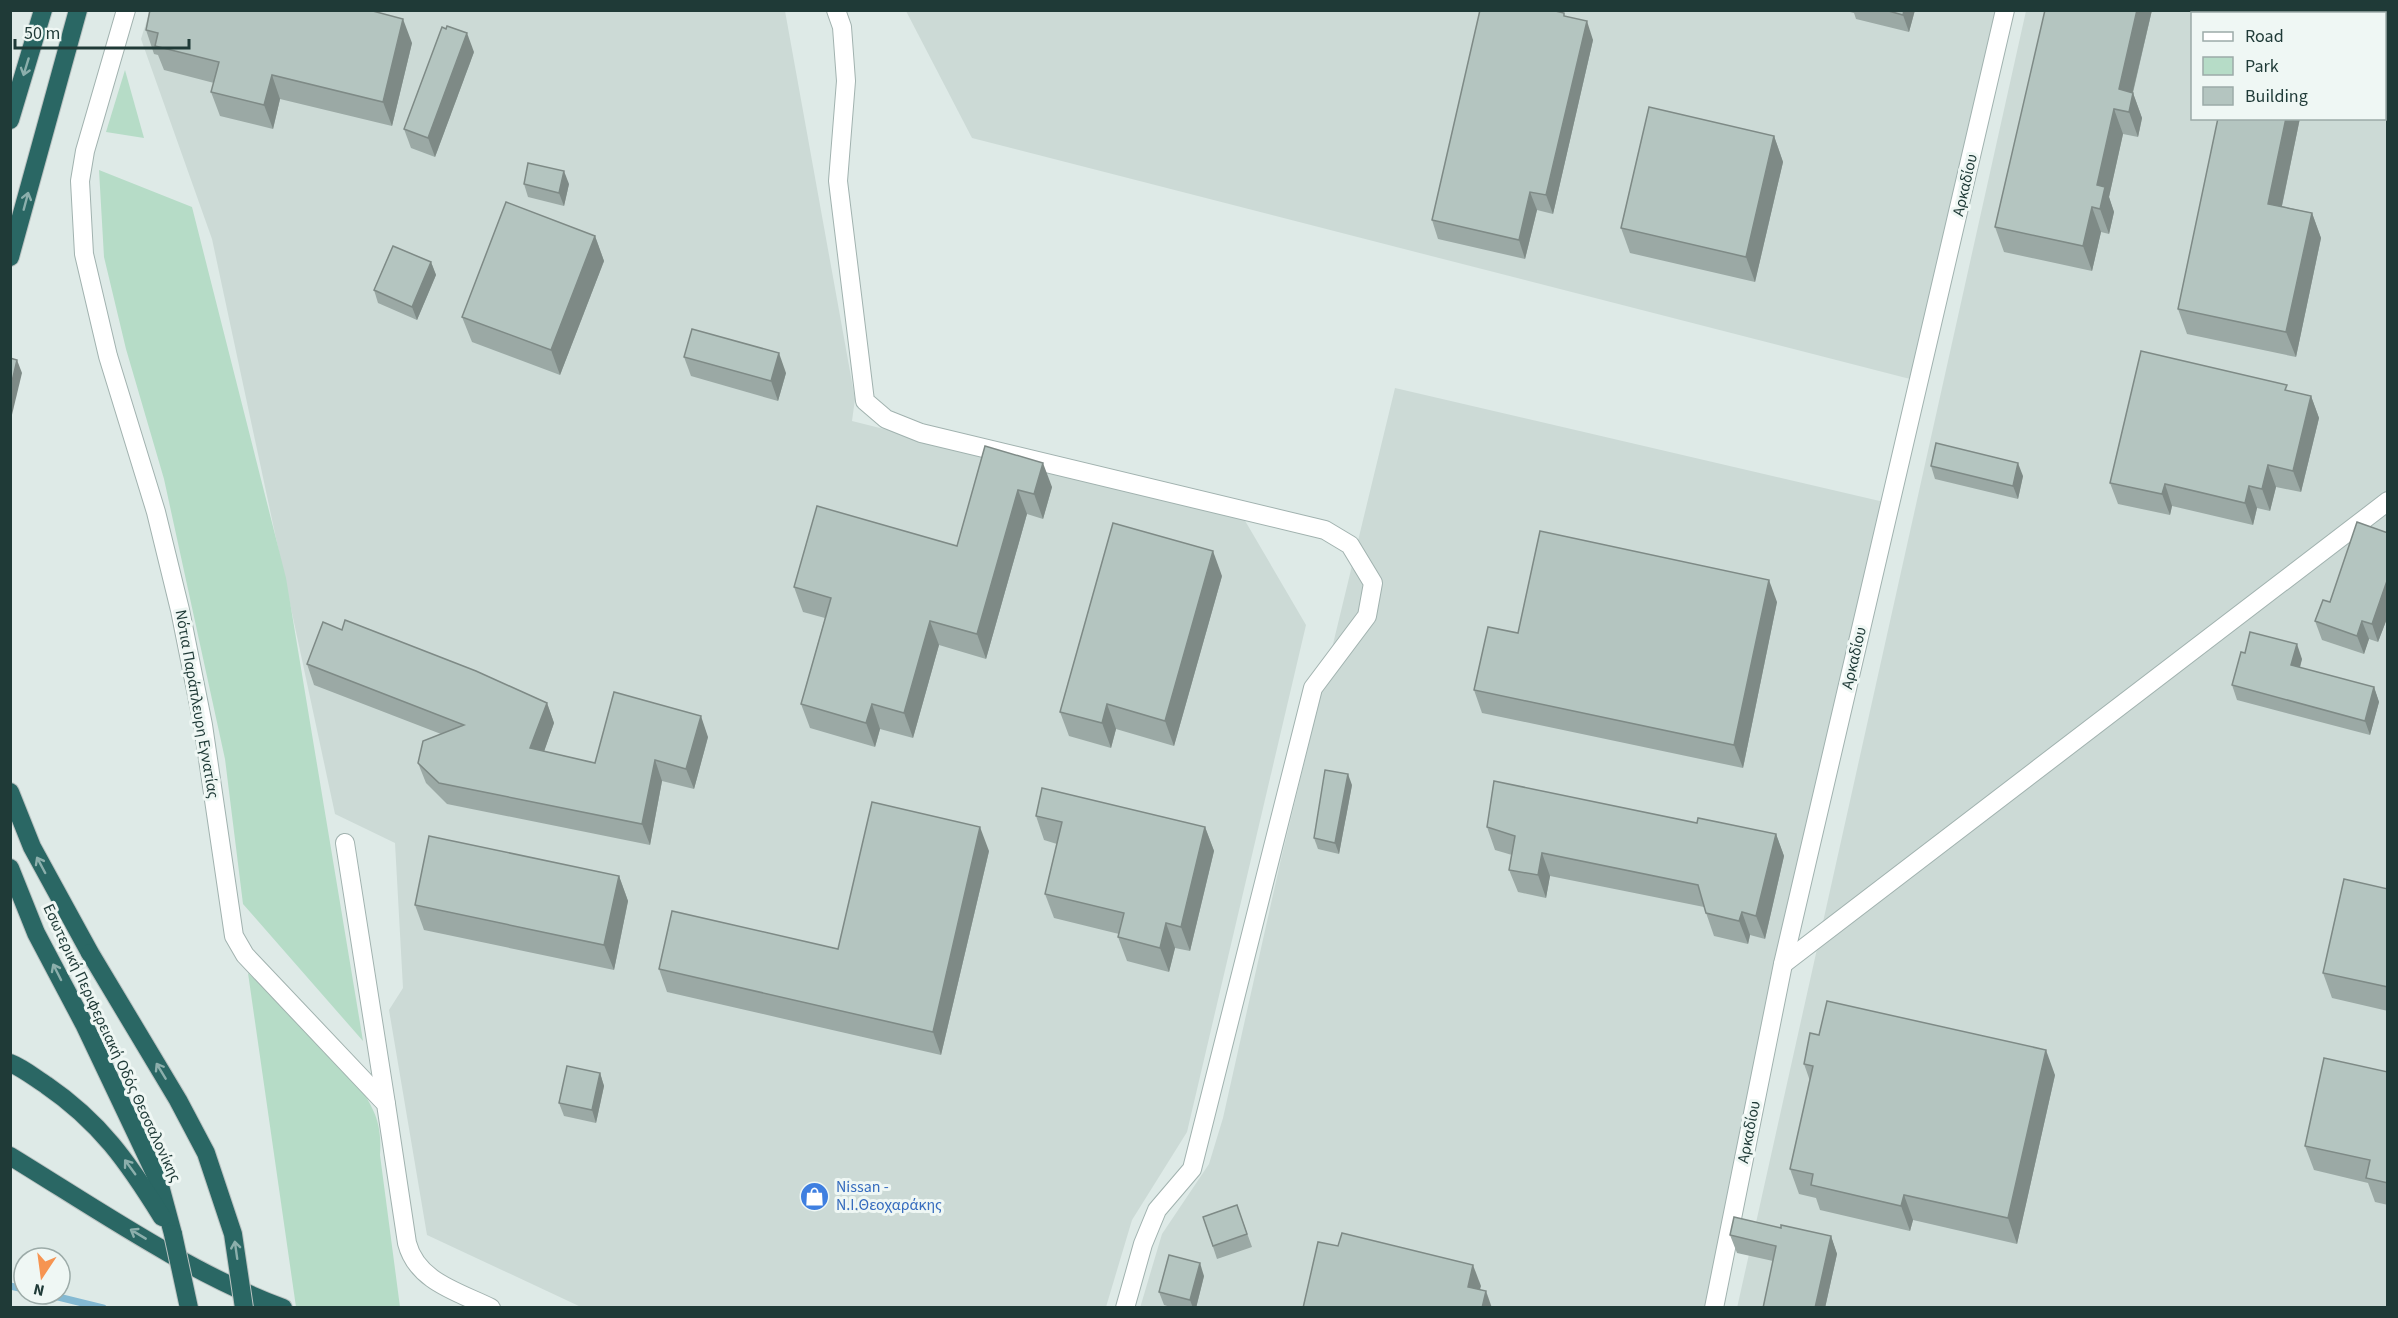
<svg xmlns="http://www.w3.org/2000/svg" width="2398" height="1318" font-family="'Source Sans 3',sans-serif">
<style>
.built{fill:#ccdad6;fill-rule:evenodd}
.green{fill:#b6dcc7}
.lines{fill:none;stroke-linecap:round;stroke-linejoin:round}
.stream{stroke:#84b9d2;stroke-width:7}
.minor-casing{stroke:#a1b2af;stroke-width:20}
.highway-casing{stroke:#bcc4c3;stroke-width:20}
.minor{stroke:#fff;stroke-width:18}
.highway{stroke:#2a6764;stroke-width:18}
.highway-bridge-casing{stroke:#bcc4c3;stroke-width:20;stroke-linecap:butt}
.highway-bridge{stroke:#2a6764;stroke-width:18}
.wall{fill:#9ba9a5}
.shaded-wall{fill:#7e8a86}
.building{fill:#b4c5c0;stroke:#7e8a86;stroke-width:1.5}
.oneway{stroke:#8cafac}
.labels{text-anchor:middle;dominant-baseline:central;stroke-width:6;stroke-linejoin:round;paint-order:stroke}
.street-label{font-size:16px;fill:#1f3a37;stroke:#eff7f4}
.shop-label{font-size:16px;fill:#366cbe;stroke:#eff7f4;text-anchor:start}
</style>
<rect width="100%" height="100%" fill="#deeae7"/>
<g class="built">
<path d="M 150,10 L 785,11 L 855,399 L 852,421 L 1244,519 L 1306,625 L 1187,1132 L 1132,1220 L 1106,1307 L 581,1307 L 427,1235 L 389,1010 L 403,988 L 395,843 L 335,814 L 212,239 L 141,39 Z"/>
<path d="M 906,11 L 1999,11 L 1914,380 L 972,138 Z"/>
<path d="M 2026,11 L 2387,11 L 2387,1307 L 1737,1308 ZM 2192,14 L 2384,14 L 2384,118 L 2192,118 Z"/>
<path d="M 1395,388 L 1884,502 L 1706,1307 L 1140,1308 L 1162,1234 L 1209,1164 L 1223,1118 L 1281,859 Z"/>
</g>
<g class="green">
<path d="M 125,70 L 144,138 L 106,132 Z"/>
<path d="M 99,170 L 192,207 L 286,578 L 363,1041 L 243,904 L 225,759 L 164,479 L 126,349 L 104,257 Z"/>
<path d="M 248,973 C 286,1009 352,1062 373,1110 C 380,1124 381,1140 380,1155 L 400,1307 L 296,1307 Z"/>
</g>
<g class="lines">
<g class="stream">
<path d="M 10,1286 L 24,1289"/>
<path d="M 46,1294 L 103,1308"/>
</g>
<defs>
<g id="minor">
<path d="M 126,10 L 85,151 L 80,181 L 84,254 L 108,356 L 156,512 L 180,610 L 203,725 L 234,936 L 245,955 L 386,1104 L 407,1243 C 417,1282 459,1292 491,1308"/>
<path d="M 836,10 L 842,27 L 846,81 L 838,181 L 865,401 L 886,419 L 921,433 L 1325,530 L 1350,545 L 1373,583 L 1367,616 L 1313,688 L 1192,1169 L 1157,1210 L 1143,1244 L 1125,1308"/>
<path d="M 345,843 L 386,1104"/>
<path d="M 1783,964 L 2388,501"/>
<path d="M 1714,1308 L 1783,964 L 2005,10"/>
</g>
<g id="highway">
<path d="M 10,120 L 43,10"/>
<path d="M 10,257 L 78,10"/>
<path d="M 10,792 L 32,847 L 90,953"/>
<path d="M 10,868 L 36,933 L 84,1024 L 159,1182 L 173,1234"/>
<path d="M 10,1063 C 23,1068 35,1078 46,1085 C 100,1122 128,1162 162,1217"/>
<path d="M 10,1156 C 95,1208 191,1274 283,1308"/>
</g>
</defs>
<use href="#minor" class="minor-casing"/>
<use href="#highway" class="highway-casing"/>
<use href="#minor" class="minor"/>
<use href="#highway" class="highway"/>
<defs>
<g id="highway-bridge">
<path d="M 90,953 L 178,1100 L 206,1153 L 233,1234 L 244,1308"/>
<path d="M 173,1234 L 189,1308"/>
</g>
</defs>
<use href="#highway-bridge" class="highway-bridge-casing"/>
<use href="#highway-bridge" class="highway-bridge"/>
</g>
<g class="wall">
<path d="M 1842,10 L 1915,10 L 1909,32 L 1856,19 L 1854,13 Z"/>
<path d="M 2152,10 L 2133,93 L 2142,118 L 2138,137 L 2123,134 L 2109,197 L 2114,212 L 2109,234 L 2101,232 L 2092,271 L 2004,252 L 1995,227 Z"/>
<path d="M 2242,10 L 2354,10 L 2355,14 L 2241,14 Z"/>
<path d="M 1565,17 L 1593,40 L 1553,214 L 1537,210 L 1525,259 L 1438,239 L 1432,220 Z"/>
<path d="M 146,30 L 412,43 L 392,126 L 280,99 L 273,129 L 220,116 L 211,92 L 214,83 L 164,70 L 158,55 L 154,54 Z"/>
<path d="M 474,52 L 435,157 L 411,148 L 404,129 Z"/>
<path d="M 2218,118 L 2300,118 L 2282,206 L 2312,213 L 2321,238 L 2296,357 L 2187,334 L 2178,309 Z"/>
<path d="M 1774,136 L 1783,162 L 1755,282 L 1630,253 L 1621,228 Z"/>
<path d="M 524,184 L 569,184 L 564,206 L 528,197 Z"/>
<path d="M 595,236 L 604,261 L 560,375 L 472,342 L 462,317 Z"/>
<path d="M 431,262 L 436,275 L 417,320 L 378,303 L 374,290 Z"/>
<path d="M 684,357 L 786,373 L 778,401 L 691,376 Z"/>
<path d="M 2289,391 L 2311,396 L 2319,418 L 2301,492 L 2276,487 L 2270,511 L 2257,508 L 2253,525 L 2172,506 L 2170,515 L 2118,504 L 2110,483 Z"/>
<path d="M 985,446 L 1052,487 L 1043,519 L 1027,514 L 986,659 L 939,645 L 913,738 L 880,729 L 875,747 L 810,728 L 801,704 L 825,618 L 803,612 L 794,587 L 957,546 Z"/>
<path d="M 1931,466 L 2023,476 L 2018,499 L 1935,479 Z"/>
<path d="M 2388,533 L 2388,616 L 2378,642 L 2369,639 L 2364,654 L 2322,640 L 2315,621 L 2330,602 Z"/>
<path d="M 1222,576 L 1174,746 L 1116,729 L 1111,748 L 1069,736 L 1060,712 Z"/>
<path d="M 1777,602 L 1743,768 L 1482,713 L 1474,690 L 1518,633 Z"/>
<path d="M 342,630 L 547,703 L 554,723 L 544,751 L 595,763 L 708,737 L 694,789 L 662,781 L 650,845 L 447,804 L 426,783 L 418,763 L 441,734 L 314,685 L 307,664 Z"/>
<path d="M 2302,659 L 2300,668 L 2374,687 L 2379,702 L 2370,735 L 2237,700 L 2232,685 Z"/>
<path d="M 1352,785 L 1339,854 L 1318,849 L 1314,838 Z"/>
<path d="M 1036,816 L 1205,827 L 1214,851 L 1190,951 L 1175,948 L 1169,972 L 1127,961 L 1118,937 L 1119,934 L 1054,918 L 1045,894 L 1057,844 L 1044,840 Z"/>
<path d="M 1697,823 L 1776,834 L 1784,856 L 1765,939 L 1750,935 L 1748,944 L 1714,936 L 1704,907 L 1550,876 L 1546,898 L 1518,892 L 1509,870 L 1512,855 L 1495,850 L 1487,827 Z"/>
<path d="M 989,851 L 941,1055 L 667,992 L 659,969 L 838,949 Z"/>
<path d="M 619,876 L 628,901 L 614,970 L 424,930 L 415,905 Z"/>
<path d="M 2388,889 L 2388,1011 L 2332,998 L 2323,973 Z"/>
<path d="M 1819,1035 L 2055,1075 L 2017,1244 L 1913,1220 L 1910,1231 L 1820,1210 L 1816,1198 L 1799,1194 L 1790,1169 L 1810,1081 L 1804,1064 Z"/>
<path d="M 2388,1072 L 2388,1205 L 2375,1202 L 2368,1183 L 2314,1170 L 2305,1146 Z"/>
<path d="M 600,1073 L 604,1086 L 596,1123 L 564,1116 L 559,1103 Z"/>
<path d="M 1237,1205 L 1252,1247 L 1217,1259 L 1203,1217 Z"/>
<path d="M 1781,1228 L 1831,1236 L 1837,1254 L 1825,1308 L 1763,1308 L 1773,1261 L 1737,1253 L 1730,1235 Z"/>
<path d="M 1204,1276 L 1196,1308 L 1174,1308 L 1164,1305 L 1159,1292 Z"/>
</g>
<g class="shaded-wall">
<path d="M 1904,10 L 1915,10 L 1909,32 L 1903,15 Z"/>
<path d="M 2137,10 L 2152,10 L 2128,112 L 2119,89 Z"/>
<path d="M 2309,10 L 2313,10 L 2314,14 L 2309,14 Z"/>
<path d="M 2341,10 L 2354,10 L 2355,14 L 2341,14 Z"/>
<path d="M 403,19 L 412,43 L 392,126 L 383,102 Z"/>
<path d="M 1587,21 L 1593,40 L 1553,214 L 1546,195 Z"/>
<path d="M 467,33 L 474,52 L 435,157 L 428,138 Z"/>
<path d="M 272,75 L 280,99 L 273,129 L 264,105 Z"/>
<path d="M 2133,93 L 2142,118 L 2138,137 L 2129,112 Z"/>
<path d="M 2114,109 L 2123,134 L 2109,197 L 2114,212 L 2109,234 L 2100,209 L 2097,185 Z"/>
<path d="M 2286,118 L 2300,118 L 2277,229 L 2268,204 Z"/>
<path d="M 1774,136 L 1783,162 L 1755,282 L 1746,257 Z"/>
<path d="M 564,171 L 569,184 L 564,206 L 559,193 Z"/>
<path d="M 1530,192 L 1537,210 L 1525,259 L 1519,240 Z"/>
<path d="M 2092,207 L 2101,232 L 2092,271 L 2083,246 Z"/>
<path d="M 2312,213 L 2321,238 L 2296,357 L 2286,332 Z"/>
<path d="M 595,236 L 604,261 L 560,375 L 551,350 Z"/>
<path d="M 431,262 L 436,275 L 417,320 L 412,307 Z"/>
<path d="M 779,353 L 786,373 L 778,401 L 771,381 Z"/>
<path d="M 17,360 L 22,373 L 10,423 L 10,390 Z"/>
<path d="M 2311,396 L 2319,418 L 2301,492 L 2293,471 Z"/>
<path d="M 1043,463 L 1052,487 L 1043,519 L 1034,494 Z"/>
<path d="M 2018,463 L 2023,476 L 2018,499 L 2013,486 Z"/>
<path d="M 2268,465 L 2276,487 L 2270,511 L 2262,489 Z"/>
<path d="M 2165,484 L 2172,506 L 2170,515 L 2162,494 Z"/>
<path d="M 2249,486 L 2257,508 L 2253,525 L 2245,503 Z"/>
<path d="M 1018,490 L 1027,514 L 986,659 L 977,634 Z"/>
<path d="M 1213,551 L 1222,576 L 1174,746 L 1165,721 Z"/>
<path d="M 2388,578 L 2388,616 L 2378,642 L 2372,624 Z"/>
<path d="M 1769,580 L 1777,602 L 1743,768 L 1734,745 Z"/>
<path d="M 930,621 L 939,645 L 913,738 L 904,713 Z"/>
<path d="M 2362,621 L 2369,639 L 2364,654 L 2357,636 Z"/>
<path d="M 2297,644 L 2302,659 L 2296,680 L 2291,665 Z"/>
<path d="M 2374,687 L 2379,702 L 2370,735 L 2365,721 Z"/>
<path d="M 547,703 L 554,723 L 538,769 L 530,748 Z"/>
<path d="M 872,704 L 880,729 L 875,747 L 866,723 Z"/>
<path d="M 1107,704 L 1116,729 L 1111,748 L 1102,723 Z"/>
<path d="M 701,716 L 708,737 L 694,789 L 686,769 Z"/>
<path d="M 655,760 L 662,781 L 650,845 L 642,824 Z"/>
<path d="M 1348,774 L 1352,785 L 1339,854 L 1335,843 Z"/>
<path d="M 980,827 L 989,851 L 941,1055 L 933,1032 Z"/>
<path d="M 1205,827 L 1214,851 L 1190,951 L 1181,927 Z"/>
<path d="M 1776,834 L 1784,856 L 1765,939 L 1756,916 Z"/>
<path d="M 1542,853 L 1550,876 L 1546,898 L 1538,875 Z"/>
<path d="M 619,876 L 628,901 L 614,970 L 604,945 Z"/>
<path d="M 1742,912 L 1750,935 L 1748,944 L 1739,921 Z"/>
<path d="M 1166,923 L 1175,948 L 1169,972 L 1160,948 Z"/>
<path d="M 2046,1050 L 2055,1075 L 2017,1244 L 2008,1218 Z"/>
<path d="M 600,1073 L 604,1086 L 596,1123 L 592,1110 Z"/>
<path d="M 1904,1195 L 1913,1220 L 1910,1231 L 1901,1206 Z"/>
<path d="M 1831,1236 L 1837,1254 L 1825,1308 L 1815,1308 Z"/>
<path d="M 1200,1263 L 1204,1276 L 1196,1308 L 1193,1308 L 1190,1300 Z"/>
<path d="M 1473,1265 L 1481,1286 L 1475,1308 L 1468,1287 Z"/>
<path d="M 1486,1291 L 1492,1308 L 1482,1308 Z"/>
</g>
<g class="building">
<path d="M 150,10 L 369,10 L 403,19 L 383,102 L 272,75 L 264,105 L 211,92 L 219,62 L 155,46 L 158,33 L 146,30 Z"/>
<path d="M 1480,10 L 1551,10 L 1564,13 L 1564,16 L 1587,21 L 1546,195 L 1530,192 L 1519,240 L 1432,220 Z"/>
<path d="M 1885,10 L 1904,10 L 1903,15 Z"/>
<path d="M 2045,10 L 2137,10 L 2119,89 L 2133,93 L 2129,112 L 2114,109 L 2097,185 L 2105,187 L 2100,209 L 2092,207 L 2083,246 L 1995,227 Z"/>
<path d="M 2242,10 L 2309,10 L 2309,14 L 2241,14 Z"/>
<path d="M 447,26 L 467,33 L 428,138 L 404,129 L 442,27 L 446,29 Z"/>
<path d="M 1649,107 L 1774,136 L 1746,257 L 1621,228 Z"/>
<path d="M 2218,118 L 2286,118 L 2268,204 L 2312,213 L 2286,332 L 2178,309 Z"/>
<path d="M 528,163 L 564,171 L 559,193 L 524,184 Z"/>
<path d="M 506,202 L 595,236 L 551,350 L 462,317 Z"/>
<path d="M 393,246 L 431,262 L 412,307 L 374,290 Z"/>
<path d="M 692,329 L 779,353 L 771,381 L 684,357 Z"/>
<path d="M 2141,351 L 2287,385 L 2285,390 L 2311,396 L 2293,471 L 2268,465 L 2262,489 L 2249,486 L 2245,503 L 2165,484 L 2162,494 L 2110,483 Z"/>
<path d="M 10,358 L 17,360 L 10,390 Z"/>
<path d="M 1936,443 L 2018,463 L 2013,486 L 1931,466 Z"/>
<path d="M 985,446 L 1043,463 L 1034,494 L 1018,490 L 977,634 L 930,621 L 904,713 L 872,704 L 866,723 L 801,704 L 831,598 L 794,587 L 817,506 L 957,546 Z"/>
<path d="M 2357,522 L 2388,533 L 2388,578 L 2372,624 L 2362,621 L 2357,636 L 2315,621 L 2323,600 L 2330,602 Z"/>
<path d="M 1113,523 L 1213,551 L 1165,721 L 1107,704 L 1102,723 L 1060,712 Z"/>
<path d="M 1540,531 L 1769,580 L 1734,745 L 1474,690 L 1488,627 L 1518,633 Z"/>
<path d="M 345,620 L 476,671 L 547,703 L 530,748 L 595,763 L 614,692 L 701,716 L 686,769 L 655,760 L 642,824 L 439,783 L 418,763 L 423,741 L 464,725 L 307,664 L 323,622 L 342,630 Z"/>
<path d="M 2250,632 L 2297,644 L 2291,665 L 2374,687 L 2365,721 L 2232,685 L 2241,652 L 2245,653 Z"/>
<path d="M 1325,770 L 1348,774 L 1335,843 L 1314,838 Z"/>
<path d="M 1494,781 L 1697,823 L 1698,818 L 1776,834 L 1756,916 L 1742,912 L 1739,921 L 1706,913 L 1698,885 L 1542,853 L 1538,875 L 1509,870 L 1515,836 L 1487,827 Z"/>
<path d="M 1042,788 L 1205,827 L 1181,927 L 1166,923 L 1160,948 L 1118,937 L 1124,913 L 1045,894 L 1062,822 L 1036,816 Z"/>
<path d="M 872,802 L 980,827 L 933,1032 L 659,969 L 672,911 L 838,949 Z"/>
<path d="M 429,836 L 619,876 L 604,945 L 415,905 Z"/>
<path d="M 2344,879 L 2388,889 L 2388,987 L 2323,973 Z"/>
<path d="M 1827,1001 L 2046,1050 L 2008,1218 L 1904,1195 L 1901,1206 L 1811,1185 L 1813,1174 L 1790,1169 L 1813,1066 L 1804,1064 L 1810,1033 L 1819,1035 Z"/>
<path d="M 2324,1058 L 2388,1072 L 2388,1183 L 2366,1178 L 2370,1160 L 2305,1146 Z"/>
<path d="M 567,1066 L 600,1073 L 592,1110 L 559,1103 Z"/>
<path d="M 1237,1205 L 1247,1234 L 1213,1246 L 1203,1217 Z"/>
<path d="M 1734,1217 L 1781,1228 L 1781,1225 L 1831,1236 L 1815,1308 L 1763,1308 L 1776,1246 L 1730,1235 Z"/>
<path d="M 1342,1233 L 1473,1265 L 1468,1287 L 1486,1291 L 1482,1308 L 1303,1308 L 1318,1242 L 1338,1246 Z"/>
<path d="M 1169,1255 L 1200,1263 L 1190,1300 L 1159,1292 Z"/>
</g>
<defs><path id="oneway-shaft" d="M-6 0H5M1.5-3L5.5 0L1.5 3" fill="none" stroke-width="1.6" stroke-linecap="round" stroke-linejoin="round" transform="scale(1.5)"/></defs>
<g class="oneway">
<use href="#oneway-shaft" transform="translate(26 67) rotate(107)"/>
<use href="#oneway-shaft" transform="translate(26 201) rotate(-75)"/>
<use href="#oneway-shaft" transform="translate(41 865) rotate(-118)"/>
<use href="#oneway-shaft" transform="translate(57 972) rotate(-117)"/>
<use href="#oneway-shaft" transform="translate(161 1071) rotate(-121)"/>
<use href="#oneway-shaft" transform="translate(130 1167) rotate(-126)"/>
<use href="#oneway-shaft" transform="translate(138 1234) rotate(-149)"/>
<use href="#oneway-shaft" transform="translate(236 1250) rotate(-98)"/>
</g>
<defs>
<symbol id="shop-disc" viewBox="-11 -11 22 22"><circle r="9.5" fill="#3f7fe0" stroke="#eff7f4"/><path d="M-5-2.5h2.3a2.7 3.5 0 0 1 5.4 0H5L5.5 6h-11ZM-1.5-2.5h3a1.5 2.3 0 0 0-3 0Z" fill="#fff"/></symbol>
</defs>
<g fill-rule="evenodd">
<use href="#shop-disc" x="798" y="1180" width="33" height="33"/>
</g>
<g class="labels">
<g class="street-label">
<text transform="translate(1965 185) rotate(-77)">Αρκαδίου</text>
<text transform="translate(1854 658) rotate(-77)">Αρκαδίου</text>
<text transform="translate(197 704) rotate(80)">Νότια Παράπλευρη Εγνατίας</text>
<text transform="translate(112 1043) rotate(65)">Εσωτερική Περιφερειακή Οδός Θεσσαλονίκης</text>
<text transform="translate(1749 1132) rotate(-79)">Αρκαδίου</text>
</g>
<g class="shop-label">
<text x="836" y="1187">Nissan -<tspan x="836" dy="18">Ν.Ι.Θεοχαράκης</tspan></text>
</g>
</g>
<rect width="2398" height="1318" fill="none" stroke="#1f3a37" stroke-width="24"/>
<rect x="2191" y="12" width="195" height="108" fill="#eff7f4" stroke="#9caba8" stroke-width="1.5"/>
<rect x="2203" y="32" width="30" height="9" fill="#ffffff" stroke="#9caba8" stroke-width="1.5"/>
<text x="2245" y="42" font-size="18" fill="#1f3a37">Road</text>
<rect x="2203" y="57" width="30" height="18" fill="#b6dcc7" stroke="#9caba8" stroke-width="1.5"/>
<text x="2245" y="72" font-size="18" fill="#1f3a37">Park</text>
<rect x="2203" y="87" width="30" height="18" fill="#b4c5c0" stroke="#9caba8" stroke-width="1.5"/>
<text x="2245" y="102" font-size="18" fill="#1f3a37">Building</text>
<g transform="translate(42 1276) rotate(193)"><circle r="28" fill="#eff7f4" stroke="#9caba8" stroke-width="1.5"/>
<path d="M0-4.5L10 22L0 15L-10 22Z" fill="#f69451"/>
<text y="-9" font-size="16" font-weight="bold" text-anchor="middle" fill="#1f3a37">N</text>
</g>
<path d="M15 39v9h174v-9" fill="none" stroke="#1f3a37" stroke-width="3"/>
<text x="24" y="39" font-size="18" fill="#1f3a37" stroke="#eff7f4" stroke-width="4.5" paint-order="stroke">50 m</text>
</svg>
